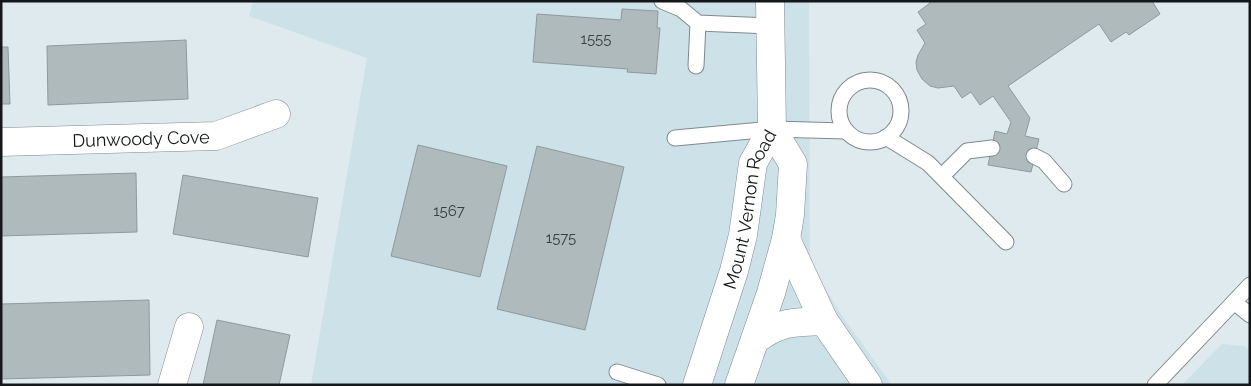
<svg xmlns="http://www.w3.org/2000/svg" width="1251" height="386" font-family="Raleway,sans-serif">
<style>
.built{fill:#cde1e9}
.building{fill:#aebabb;stroke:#8e9a9b}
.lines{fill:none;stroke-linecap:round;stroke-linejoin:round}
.lane-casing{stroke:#7f8a8e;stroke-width:17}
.street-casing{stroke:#7f8a8e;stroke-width:29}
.secondary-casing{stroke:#7f8a8e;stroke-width:29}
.lane{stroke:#fff;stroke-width:15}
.street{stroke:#fff;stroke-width:28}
.secondary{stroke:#fff;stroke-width:28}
.labels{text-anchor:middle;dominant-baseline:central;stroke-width:4.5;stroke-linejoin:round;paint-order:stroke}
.number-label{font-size:15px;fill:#3a4042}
.street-label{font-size:18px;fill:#14181a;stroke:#fff}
</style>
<rect width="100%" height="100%" fill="#dfeaef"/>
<g class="built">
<path d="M 253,1 L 809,1 L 810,263 L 844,319 L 892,385 L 311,385 L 367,58 L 249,16 Z"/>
<path d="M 1222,344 L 1245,346 L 1250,351 L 1250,385 L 1182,385 Z"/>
</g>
<g class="building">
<path d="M 929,1 L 1152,1 L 1160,14 L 1129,35 L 1126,32 L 1111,42 L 1099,24 L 1008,86 L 1030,118 L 1025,136 L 1039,139 L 1031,172 L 988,165 L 995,131 L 1007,134 L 1011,122 L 993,96 L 980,105 L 971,92 L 962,98 L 954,86 L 938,88 L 930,86 L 922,79 L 917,70 L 916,62 L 918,55 L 925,43 L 917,30 L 926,24 L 918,12 L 930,3 Z"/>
<path d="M 622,9 L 658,11 L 657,28 L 660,28 L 656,74 L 627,72 L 628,69 L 533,62 L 537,14 L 621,20 Z"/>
<path d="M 186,40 L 188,99 L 48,105 L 47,46 Z"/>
<path d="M 1,47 L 8,47 L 10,104 L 1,104 Z"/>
<path d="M 418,145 L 507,166 L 480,277 L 391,256 Z"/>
<path d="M 537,146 L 624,167 L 585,330 L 497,309 Z"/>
<path d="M 136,173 L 137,232 L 1,236 L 1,177 Z"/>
<path d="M 183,175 L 318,198 L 308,257 L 173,234 Z"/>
<path d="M 149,300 L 150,375 L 1,379 L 1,304 Z"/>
<path d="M 217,320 L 290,335 L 279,385 L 203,385 Z"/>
</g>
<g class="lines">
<defs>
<g id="lane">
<path d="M 662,1 L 681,9 L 698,23 L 771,26"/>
<path d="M 696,66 L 698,23"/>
<circle cx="870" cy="111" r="31"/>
<path d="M 886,137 L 928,163 L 1006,242"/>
<path d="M 675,138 L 772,129 L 846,131"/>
<path d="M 1034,156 L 1044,161 L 1064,184"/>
<path d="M 942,176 L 967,151 L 992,148"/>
<path d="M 1234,302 L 1250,285"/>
<path d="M 617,372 L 658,385"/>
<path d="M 1155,385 L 1234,302 L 1250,315"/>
</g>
<g id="street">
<path id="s1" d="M 1,142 L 216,136 L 276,114"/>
<path d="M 786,239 L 824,321 L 868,385"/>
<path d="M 755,340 C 781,321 793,322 824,321"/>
<path d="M 172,385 L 189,327"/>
</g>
<g id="secondary">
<path id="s2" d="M 697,385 L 734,271 L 743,235 L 753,163 L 772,129 L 770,1"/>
<path d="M 739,385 L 771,293 L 786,239 L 790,215 L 793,164 L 772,129"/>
</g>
</defs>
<use href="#lane" class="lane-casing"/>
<use href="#street" class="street-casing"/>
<use href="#secondary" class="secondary-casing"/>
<use href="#lane" class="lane"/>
<use href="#street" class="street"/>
<use href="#secondary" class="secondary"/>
</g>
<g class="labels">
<g class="number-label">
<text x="596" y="39">1555</text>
<text x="449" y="211">1567</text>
<text x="561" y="238">1575</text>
</g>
<g class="street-label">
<text stroke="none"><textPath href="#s1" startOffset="140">Dunwoody Cove</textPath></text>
<text stroke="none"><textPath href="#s2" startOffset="184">Mount Vernon Road</textPath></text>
</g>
</g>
<rect width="1251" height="386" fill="none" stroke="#14181a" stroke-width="5"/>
</svg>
